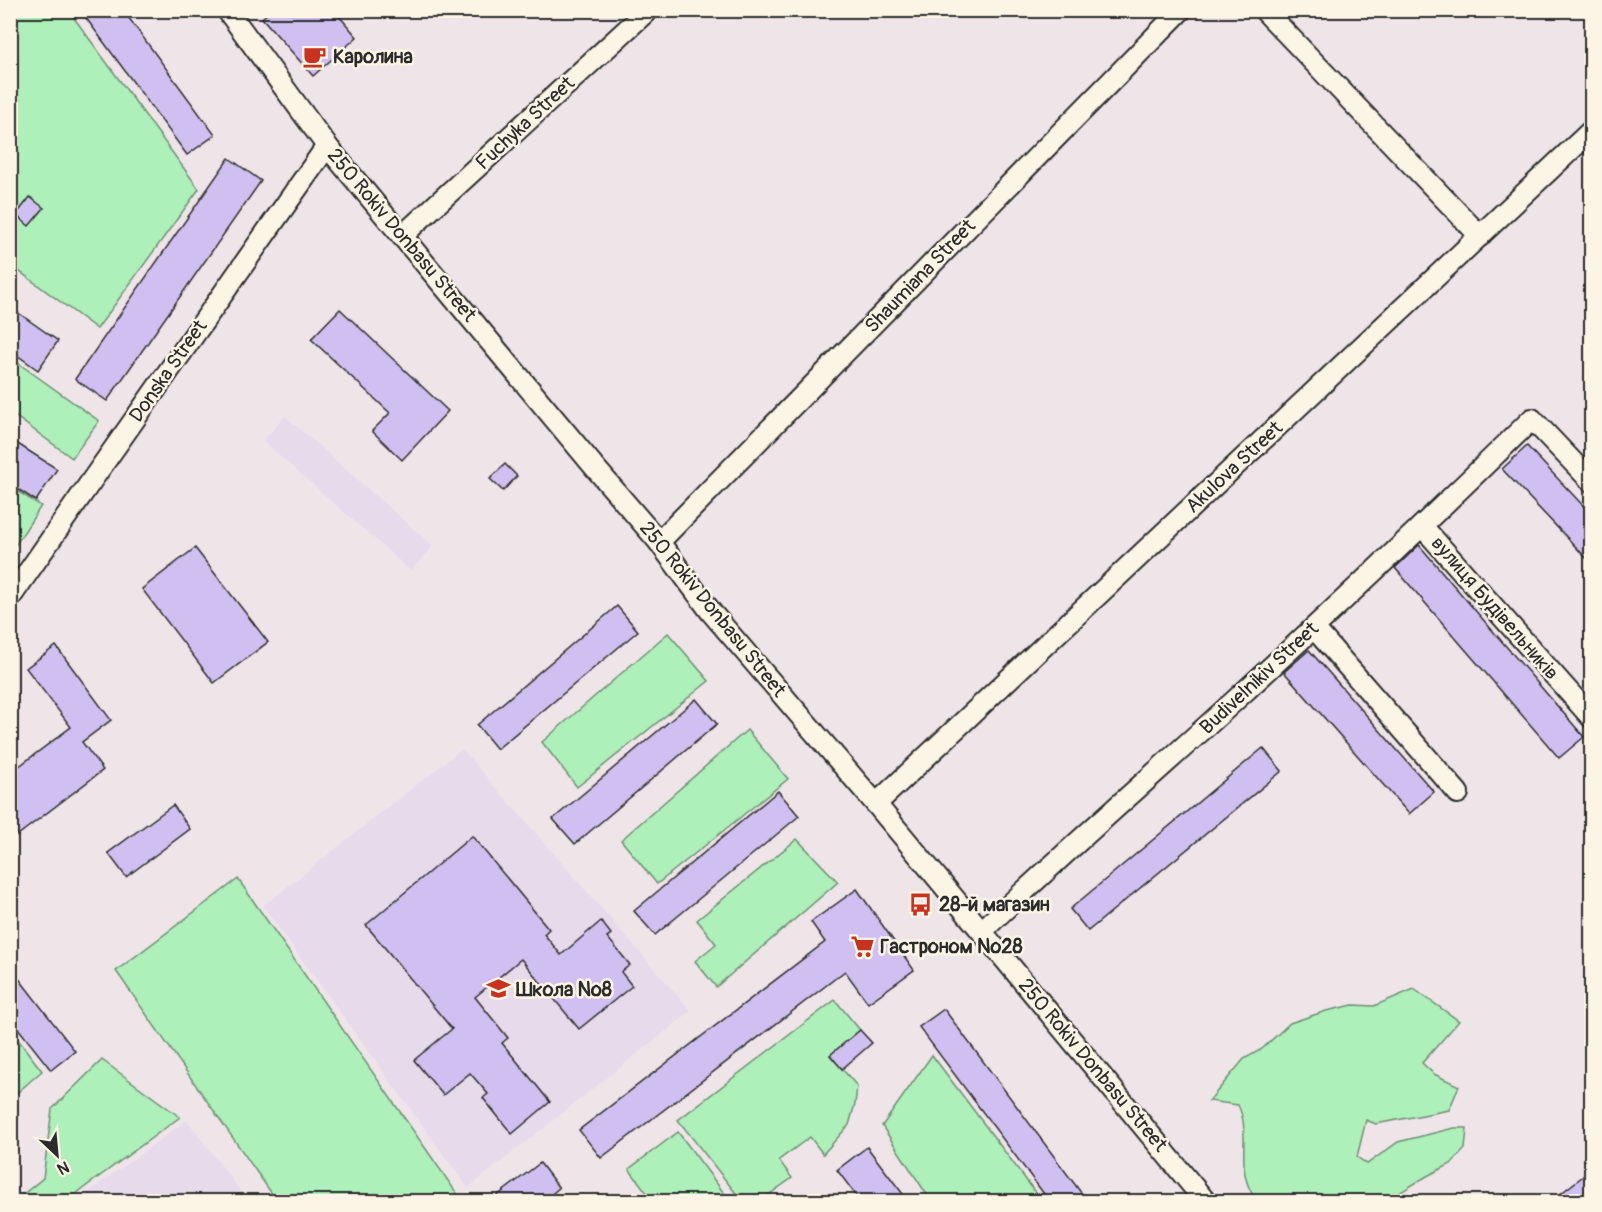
<svg xmlns="http://www.w3.org/2000/svg" width="1602" height="1212" font-family="Pangolin,sans-serif">
<style>
.built{fill:#e6daeb}
.green{fill:#aef0b9;stroke:#6c8e72;stroke-width:1.5}
.building{fill:#d0c0f1;stroke:#2b2b2b;stroke-width:1.5}
.lines{fill:none;stroke-linecap:round;stroke-linejoin:round}
.minor-casing{stroke:#2b2b2b;stroke-width:24}
.minor{stroke:#fcf5e5;stroke-width:20}
.labels{text-anchor:middle;dominant-baseline:central;stroke-width:5;stroke-linejoin:round;paint-order:stroke}
.poi-label{font-size:20px;font-weight:bold;fill:#2b2b2b;stroke:#fcf5e5;text-anchor:start}
.street-label{font-size:20px;fill:#2b2b2b;stroke:#fcf5e5}
</style>
<rect width="100%" height="100%" fill="#efe5e9"/>
<filter id="ink" filterUnits="userSpaceOnUse"><feTurbulence type="fractalNoise" baseFrequency=".0167" numOctaves="2"/><feDisplacementMap in="SourceGraphic" scale="12" xChannelSelector="R" yChannelSelector="G"/><feConvolveMatrix kernelMatrix="1 2 1 2 8 2 1 2 1" color-interpolation-filters="sRGB"/></filter>
<g filter="url(#ink)">
<g class="built">
<path d="M 285,416 L 433,546 L 411,571 L 263,441 Z"/>
<path d="M 462,749 L 691,1011 L 468,1188 L 263,906 Z"/>
<path d="M 187,1120 L 248,1201 L 76,1201 Z"/>
</g>
<g class="green">
<path d="M 10,11 L 69,11 L 199,189 L 97,329 L 11,265 L 10,55 L 15,50 L 11,45 Z"/>
<path d="M 11,358 L 99,421 L 72,458 L 11,413 Z"/>
<path d="M 11,487 L 41,506 L 11,552 Z"/>
<path d="M 668,633 L 709,681 L 577,787 L 542,742 Z"/>
<path d="M 747,730 L 788,779 L 657,884 L 621,840 Z"/>
<path d="M 797,839 L 838,882 L 716,987 L 695,961 L 716,944 L 697,920 Z"/>
<path d="M 238,879 L 458,1195 L 450,1201 L 277,1201 L 116,971 Z"/>
<path d="M 1414,989 L 1459,1021 L 1422,1063 L 1434,1074 L 1459,1086 L 1449,1110 L 1376,1124 L 1366,1120 L 1357,1157 L 1367,1164 L 1398,1142 L 1454,1128 L 1467,1128 L 1465,1149 L 1451,1164 L 1427,1176 L 1399,1193 L 1389,1201 L 1257,1201 C 1232,1170 1253,1135 1238,1105 L 1209,1101 L 1244,1059 L 1262,1049 L 1290,1023 L 1326,1011 L 1353,1005 L 1374,1006 Z"/>
<path d="M 835,1000 L 860,1030 L 830,1055 L 857,1086 L 855,1104 L 849,1125 L 823,1154 L 810,1137 L 779,1160 L 792,1178 L 760,1201 L 742,1201 L 678,1120 Z"/>
<path d="M 10,1029 L 42,1071 L 11,1098 L 10,1098 Z"/>
<path d="M 932,1055 L 1042,1201 L 931,1201 L 882,1126 Z"/>
<path d="M 102,1060 L 180,1117 L 66,1201 L 15,1201 L 43,1178 L 52,1109 Z"/>
<path d="M 678,1132 L 730,1201 L 653,1201 L 629,1169 Z"/>
</g>
<g class="building">
<path d="M 80,10 L 123,10 L 215,135 L 187,155 Z"/>
<path d="M 271,10 L 334,10 L 357,37 L 313,76 L 262,18 Z"/>
<path d="M 229,158 L 261,181 L 107,401 L 75,379 Z"/>
<path d="M 30,197 L 44,208 L 29,226 L 16,215 Z"/>
<path d="M 10,307 L 58,341 L 38,370 L 10,350 Z"/>
<path d="M 340,309 L 448,411 L 402,460 L 372,431 L 390,413 L 311,339 Z"/>
<path d="M 10,439 L 57,469 L 36,501 L 10,484 Z"/>
<path d="M 1527,446 L 1592,515 L 1592,564 L 1502,469 Z"/>
<path d="M 505,464 L 517,476 L 503,491 L 490,479 Z"/>
<path d="M 1419,545 L 1584,737 L 1559,758 L 1395,568 Z"/>
<path d="M 195,548 L 268,642 L 214,683 L 142,589 Z"/>
<path d="M 617,606 L 638,631 L 497,749 L 477,725 Z"/>
<path d="M 56,646 L 111,720 L 82,742 L 103,770 L 10,841 L 10,773 L 71,727 L 26,668 Z"/>
<path d="M 1309,650 L 1434,792 L 1409,814 L 1284,672 Z"/>
<path d="M 696,699 L 717,724 L 575,844 L 553,819 Z"/>
<path d="M 1263,748 L 1282,771 L 1088,931 L 1070,909 Z"/>
<path d="M 778,791 L 799,816 L 655,935 L 634,911 Z"/>
<path d="M 173,805 L 190,829 L 126,877 L 108,853 Z"/>
<path d="M 472,836 L 549,929 L 544,934 L 561,955 L 601,921 L 611,934 L 607,937 L 630,965 L 621,972 L 632,986 L 579,1029 L 521,959 L 475,997 L 508,1038 L 502,1043 L 550,1102 L 512,1134 L 483,1098 L 488,1094 L 470,1073 L 443,1095 L 414,1060 L 452,1029 L 366,925 Z"/>
<path d="M 857,889 L 914,970 L 868,1003 L 845,971 L 601,1158 L 579,1130 L 825,942 L 811,922 Z"/>
<path d="M 10,967 L 75,1051 L 51,1070 L 10,1018 Z"/>
<path d="M 944,1009 L 1088,1202 L 1050,1202 L 919,1027 Z"/>
<path d="M 860,1030 L 872,1043 L 842,1069 L 830,1055 Z"/>
<path d="M 867,1147 L 909,1202 L 861,1202 L 837,1170 Z"/>
<path d="M 540,1163 L 559,1188 L 542,1202 L 489,1202 Z"/>
<path d="M 1592,1169 L 1592,1202 L 1550,1202 Z"/>
</g>
<g class="lines">
<defs>
<g id="minor">
<path d="M 227,10 L 327,146 L 597,470 L 659,542 L 711,612 L 876,804 L 1206,1202"/>
<path d="M 1264,10 L 1480,236"/>
<path d="M 402,236 L 648,10"/>
<path d="M 1422,526 L 1592,718"/>
<path d="M 659,542 L 1181,10"/>
<path d="M 10,598 L 92,480 L 327,146"/>
<path d="M 1314,628 L 1458,793"/>
<path d="M 876,804 L 1592,130"/>
<path d="M 982,931 C 1063,853 1148,780 1231,704 C 1333,611 1433,516 1532,419 L 1592,482"/>
</g>
</defs>
<use href="#minor" class="minor-casing"/>
<use href="#minor" class="minor"/>
</g>
</g>
<defs>
<symbol id="cafe-bare" viewBox="-9 -9 18 18"><path d="M-5.5-4.5H6V0H3Q3 3.5 0 3.5H-2.5Q-5.5 3.5-5.5 0ZM3-3.2v2h1.7v-2ZM-6 4.5H4V6H-6Z" fill="#c8321e" stroke="#fcf5e5" stroke-width="2.5" paint-order="stroke"/></symbol>
<symbol id="bus-bare" viewBox="-9 -9 18 18"><path d="M-5-6H5V4H4V6H2V4H-2V6H-4V4H-5ZM-3.5-4V0h7V-4ZM-3.5 1.2v1.5H-2V1.2ZM2 1.2v1.5H3.5V1.2Z" fill="#c8321e" stroke="#fcf5e5" stroke-width="2.5" paint-order="stroke"/></symbol>
<symbol id="supermarket-bare" viewBox="-9 -9 18 18"><path d="M-6-5.5h2.5l.6 2H6L4.5 2H-2.5L-4.4-4H-6ZM-1.5 3.2a1.3 1.3 0 1 0 .1 0ZM3 3.2a1.3 1.3 0 1 0 .1 0Z" fill="#c8321e" stroke="#fcf5e5" stroke-width="2.5" paint-order="stroke"/></symbol>
<symbol id="school-bare" viewBox="-9 -9 18 18"><path d="M0-5L7-2L0 1L-7-2ZM-4 1L0 2.5L4 1V4Q0 6-4 4Z" fill="#c8321e" stroke="#fcf5e5" stroke-width="2.5" paint-order="stroke"/></symbol>
</defs>
<g fill-rule="evenodd">
<use href="#cafe-bare" x="298" y="40" width="33" height="33"/>
<use href="#bus-bare" x="904" y="888" width="33" height="33"/>
<use href="#supermarket-bare" x="846" y="930" width="33" height="33"/>
<use href="#school-bare" x="482" y="972" width="33" height="33"/>
</g>
<g class="labels">
<g class="poi-label">
<text x="333" y="56">Каролина</text>
<text x="939" y="904">28-й магазин</text>
<text x="880" y="946">Гастроном №28</text>
<text x="516" y="989">Школа №8</text>
</g>
<g class="street-label">
<text transform="translate(525 123) rotate(-43)">Fuchyka Street</text>
<text transform="translate(402 235) rotate(50)">250 Rokiv Donbasu Street</text>
<text transform="translate(920 276) rotate(-46)">Shaumiana Street</text>
<text transform="translate(168 371) rotate(-55)">Donska Street</text>
<text transform="translate(1234 467) rotate(-43)">Akulova Street</text>
<text transform="translate(1495 608) rotate(49)">вулиця Будівельників</text>
<text transform="translate(713 609) rotate(51)">250 Rokiv Donbasu Street</text>
<text transform="translate(1259 678) rotate(-43)">Budivelnikiv Street</text>
<text transform="translate(1093 1065) rotate(50)">250 Rokiv Donbasu Street</text>
</g>
</g>
<rect width="1602" height="1212" fill="none" stroke="#fcf5e5" stroke-width="36"/>
<rect x="18" y="18" width="1566" height="1176" fill="none" stroke="#2b2b2b" stroke-width="2" filter="url(#ink)"/>
<g transform="translate(57 1155) rotate(154)" stroke="#fcf5e5" stroke-width="4.5" paint-order="stroke">
<path d="M0-4.5L10 22L0 15L-10 22Z" fill="#2b2b2b"/>
<text y="-9" font-size="16" font-weight="bold" text-anchor="middle" fill="#2b2b2b">N</text>
</g>
</svg>
